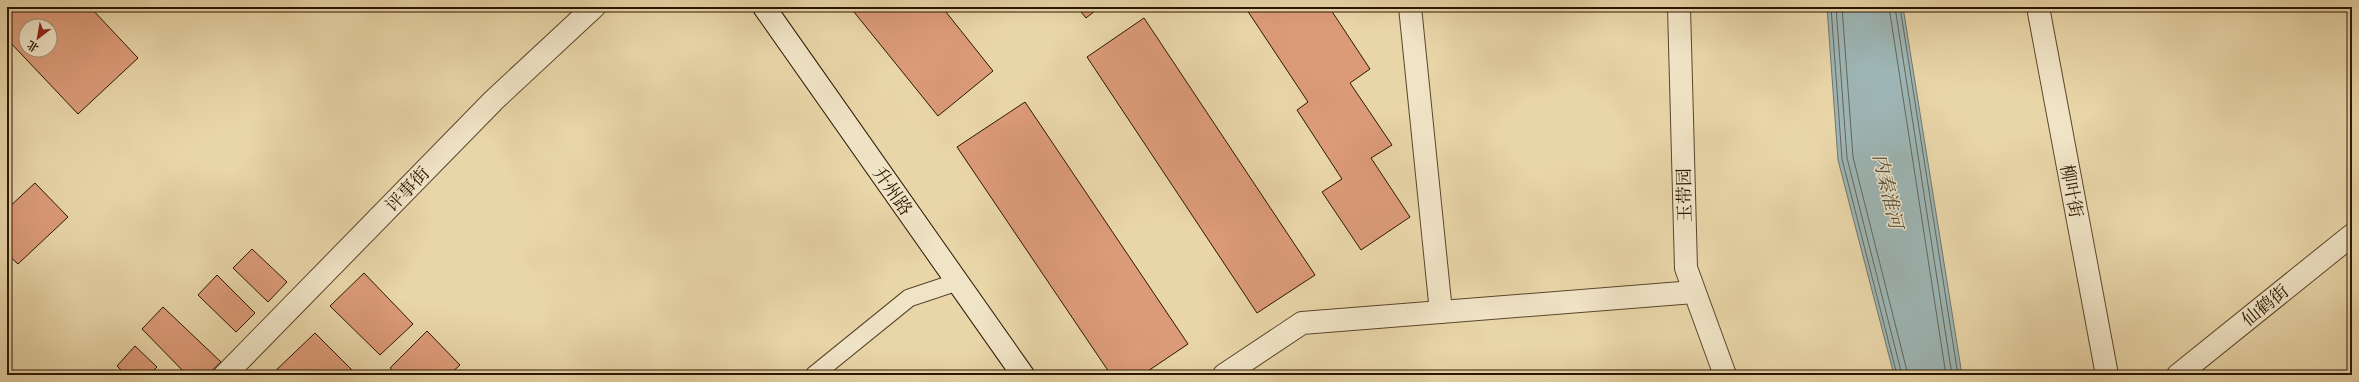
<svg xmlns="http://www.w3.org/2000/svg" width="2359" height="382" font-family="'EB Garamond','Noto Serif SC',serif">
<style>
.water{fill:#9db5b4;stroke:#70766c}
.lines{fill:none;stroke-linecap:round;stroke-linejoin:round}
.shore{stroke:#64665a;stroke-width:1}
.building{fill:#db9a78;stroke:#2c1700;fill-rule:evenodd}
.service-casing{stroke:#5b462a;stroke-width:19}
.minor-casing{stroke:#5b462a;stroke-width:24}
.tertiary-casing{stroke:#5b462a;stroke-width:24}
.secondary-casing{stroke:#2c1700;stroke-width:24}
.service{stroke:#f0e4c6;stroke-width:17}
.minor{stroke:#f0e4c6;stroke-width:22}
.tertiary{stroke:#f0e4c6;stroke-width:22}
.secondary{stroke:#f0e4c6;stroke-width:22}
.labels{text-anchor:middle;dominant-baseline:central;stroke-width:3;stroke-linejoin:round;paint-order:stroke}
.street-label{font-size:18px;fill:#2c1700;stroke:#f0e4c6}
.water-label{font-size:19px;font-style:italic;fill:#544e3f;stroke:#f0e4c6}
</style>
<rect width="100%" height="100%" fill="#e8d5a8"/>
<filter id="stains"><feTurbulence type="fractalNoise" baseFrequency=".005" numOctaves="4"/><feColorMatrix values="0 0 0 0 .2 0 0 0 0 .09 0 0 0 0 .02 0 0 0 .5 -.17"/></filter>
<radialGradient id="worn" r=".72"><stop offset=".6" stop-color="#630" stop-opacity="0"/><stop offset="1" stop-color="#630" stop-opacity=".3"/></radialGradient>
<path class="water" d="M 1827,7 L 1903,7 L 1962,375 L 1894,375 L 1838,160 Z"/>
<g class="lines">
<g class="shore">
<path d="M 1831,7 L 1842,159 L 1897,375"/>
<path d="M 1836,7 L 1847,158 L 1902,375"/>
<path d="M 1842,7 L 1853,157 L 1908,375"/>
<path d="M 1889,7 L 1946,375"/>
<path d="M 1895,7 L 1952,375"/>
<path d="M 1900,7 L 1958,375"/>
</g>
</g>
<g class="building">
<path d="M 7,7 L 90,7 L 138,58 L 78,114 L 7,39 ZM 26,26 L 50,26 L 50,50 L 26,50 Z"/>
<path d="M 850,7 L 942,7 L 993,71 L 938,116 Z"/>
<path d="M 1077,7 L 1100,7 L 1086,18 Z"/>
<path d="M 1245,7 L 1329,7 L 1370,69 L 1350,83 L 1392,145 L 1371,158 L 1410,217 L 1361,250 L 1322,192 L 1342,179 L 1297,110 L 1308,102 Z"/>
<path d="M 1144,18 L 1315,275 L 1257,313 L 1087,57 Z"/>
<path d="M 1025,102 L 1188,344 L 1142,375 L 1111,375 L 957,147 Z"/>
<path d="M 35,183 L 68,217 L 18,264 L 7,254 L 7,209 Z"/>
<path d="M 252,249 L 287,282 L 268,302 L 233,268 Z"/>
<path d="M 364,273 L 413,324 L 380,355 L 330,306 Z"/>
<path d="M 217,275 L 255,313 L 236,332 L 198,295 Z"/>
<path d="M 163,307 L 221,362 L 207,375 L 187,375 L 142,329 Z"/>
<path d="M 427,331 L 460,365 L 449,375 L 397,375 L 390,368 Z"/>
<path d="M 315,333 L 357,375 L 271,375 Z"/>
<path d="M 135,346 L 157,367 L 149,375 L 126,375 L 117,366 Z"/>
</g>
<g class="lines">
<defs>
<path id="service" d="M 814,375 L 909,298 L 957,282"/>
<g id="minor">
<path d="M 1410,7 L 1441,312"/>
<path d="M 1679,7 L 1686,268 L 1725,375"/>
<path d="M 2038,7 L 2107,375"/>
<path d="M 225,375 L 494,100 L 594,7"/>
<path d="M 1224,375 L 1302,323 L 1694,292"/>
</g>
<path id="tertiary" d="M 2178,375 L 2352,235"/>
<path id="secondary" d="M 764,7 L 1023,375"/>
</defs>
<use href="#service" class="service-casing"/>
<use href="#minor" class="minor-casing"/>
<use href="#tertiary" class="tertiary-casing"/>
<use href="#secondary" class="secondary-casing"/>
<use href="#service" class="service"/>
<use href="#minor" class="minor"/>
<use href="#tertiary" class="tertiary"/>
<use href="#secondary" class="secondary"/>
</g>
<g class="labels">
<g class="street-label">
<text transform="translate(407 189) rotate(-46)">评事街</text>
<text transform="translate(893 191) rotate(55)">升州路</text>
<text transform="translate(2072 191) rotate(79)">柳叶街</text>
<text transform="translate(1684 195) rotate(-91)">玉带园</text>
<text transform="translate(2265 305) rotate(-39)">仙鹤街</text>
</g>
<g class="water-label">
<text transform="translate(1888 191) rotate(77)">内秦淮河</text>
</g>
</g>
<rect width="2359" height="382" fill="none" stroke="#e8d5a8" stroke-width="24"/>
<rect x="8" y="8" width="2343" height="366" fill="none" stroke="#2c1700" stroke-width="2"/>
<rect x="12" y="12" width="2335" height="358" fill="none" stroke="#2c1700"/>
<g transform="translate(38 38) rotate(211)"><circle r="19" fill="#f0e4c6" stroke="#a29277"/>
<path d="M0-3L7 15L0 10L-7 15Z" fill="#8f2418"/>
<text y="-6" font-size="11" font-weight="bold" text-anchor="middle" fill="#2c1700">北</text>
</g>
<rect width="100%" height="100%" filter="url(#stains)"/>
<rect width="100%" height="100%" fill="url(#worn)"/>
</svg>
